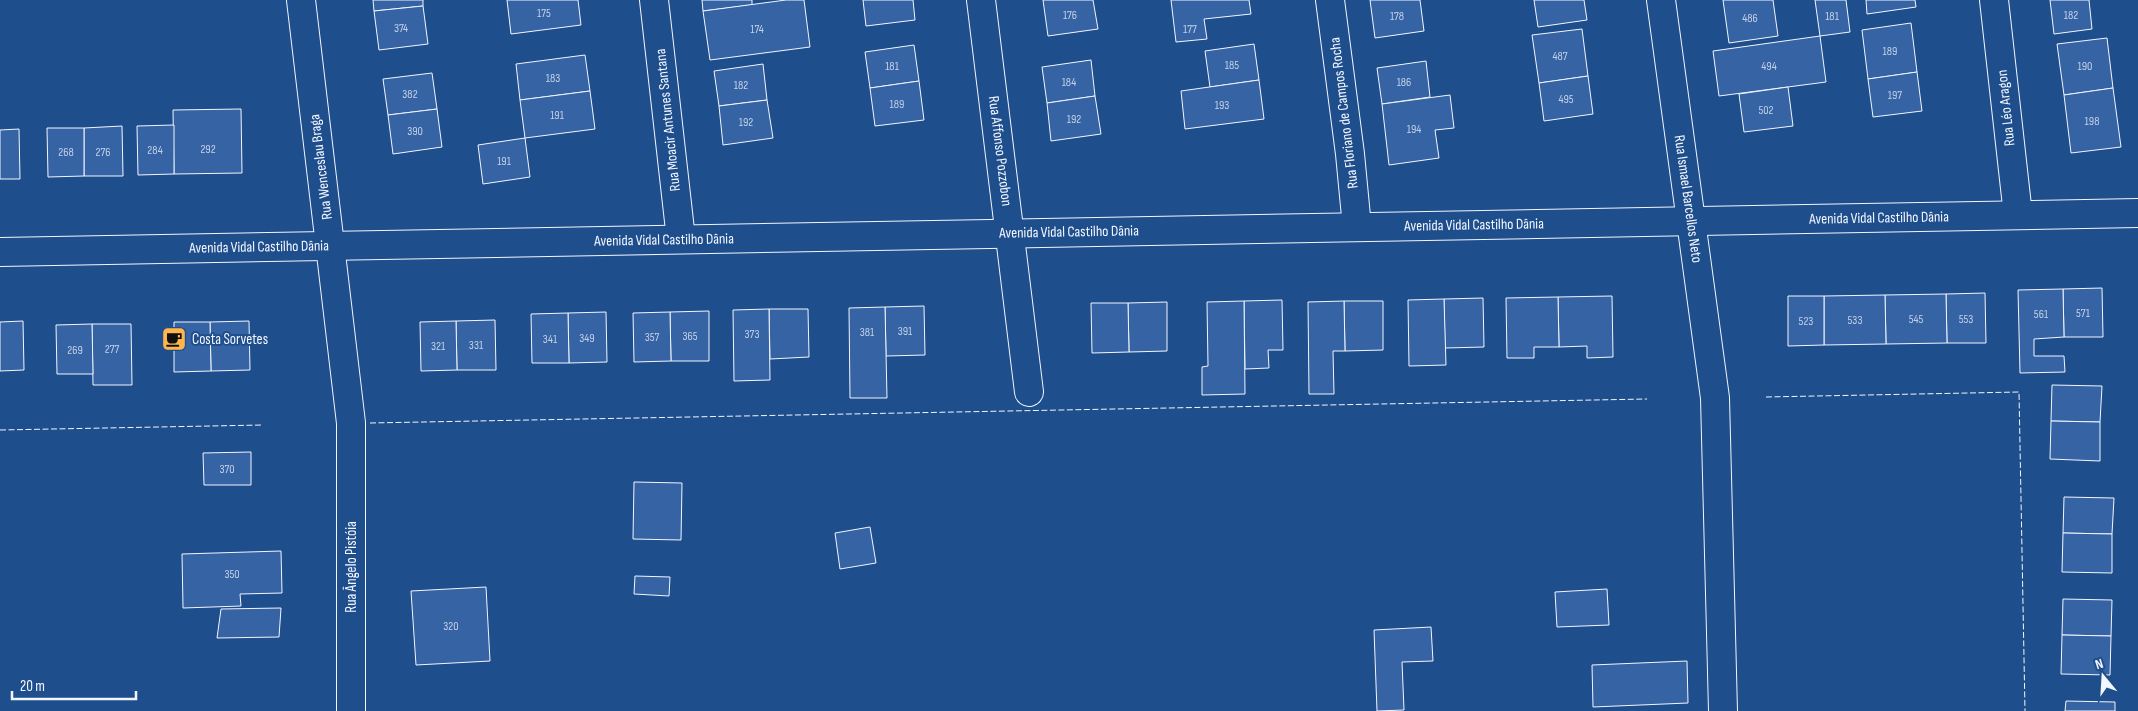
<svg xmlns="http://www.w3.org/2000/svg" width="2138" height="711" font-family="'Sofia Sans Condensed',sans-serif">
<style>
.building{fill:#3563a3;stroke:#f2f6ff}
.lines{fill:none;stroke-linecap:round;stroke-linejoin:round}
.street-casing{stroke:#f2f6ff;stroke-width:30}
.secondary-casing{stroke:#f2f6ff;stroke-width:30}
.street{stroke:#1f4e8c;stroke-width:28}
.secondary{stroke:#1f4e8c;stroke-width:28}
.fence{stroke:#f2f6ff;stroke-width:1;stroke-dasharray:6 2.5;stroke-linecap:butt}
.labels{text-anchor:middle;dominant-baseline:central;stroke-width:4;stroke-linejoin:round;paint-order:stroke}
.number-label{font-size:12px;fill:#c3d1e8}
.street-label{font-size:15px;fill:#f2f6ff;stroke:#1f4e8c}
.poi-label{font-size:15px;fill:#f2f6ff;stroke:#1f4e8c;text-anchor:start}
</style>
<rect width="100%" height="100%" fill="#1f4e8c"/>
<g class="building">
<path d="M 373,0 L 423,0 L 423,6 L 374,11 Z"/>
<path d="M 507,0 L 578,0 L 581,25 L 511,34 Z"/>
<path d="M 702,0 L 752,0 L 752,5 L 703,11 Z"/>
<path d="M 786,0 L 804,0 L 810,47 L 710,60 L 703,11 Z"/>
<path d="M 863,0 L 913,0 L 915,20 L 866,26 Z"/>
<path d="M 1043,0 L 1093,0 L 1098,29 L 1048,36 Z"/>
<path d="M 1171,0 L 1249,0 L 1251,14 L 1204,19 L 1207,39 L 1176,42 Z"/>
<path d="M 1370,0 L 1420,0 L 1424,31 L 1375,38 Z"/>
<path d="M 1534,0 L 1584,0 L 1587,20 L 1538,27 Z"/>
<path d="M 1723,0 L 1773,0 L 1778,36 L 1729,43 Z"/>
<path d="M 1815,0 L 1846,0 L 1850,32 L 1820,36 Z"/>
<path d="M 1866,0 L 1915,0 L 1916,7 L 1867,14 Z"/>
<path d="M 2050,0 L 2089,0 L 2092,29 L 2054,34 Z"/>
<path d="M 423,6 L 428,44 L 379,50 L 374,11 Z"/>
<path d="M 1911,23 L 1917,72 L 1868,79 L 1862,30 Z"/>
<path d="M 1582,29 L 1588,76 L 1539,83 L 1532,35 Z"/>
<path d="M 1820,36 L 1826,82 L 1719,96 L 1713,51 Z"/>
<path d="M 2107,38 L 2113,88 L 2064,95 L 2057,44 Z"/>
<path d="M 1254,44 L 1259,80 L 1210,87 L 1205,51 Z"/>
<path d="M 914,45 L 919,81 L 870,88 L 865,52 Z"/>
<path d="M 585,55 L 590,91 L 520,100 L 516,64 Z"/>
<path d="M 1091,60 L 1095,96 L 1047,103 L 1042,67 Z"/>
<path d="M 1426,61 L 1430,97 L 1382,104 L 1377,68 Z"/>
<path d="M 763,64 L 767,100 L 719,106 L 714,71 Z"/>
<path d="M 1917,72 L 1922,111 L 1873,117 L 1868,79 Z"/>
<path d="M 432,73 L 437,109 L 388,115 L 383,79 Z"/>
<path d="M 1588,76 L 1593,114 L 1544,121 L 1539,83 Z"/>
<path d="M 1259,80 L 1264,119 L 1185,129 L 1181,91 Z"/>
<path d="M 919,81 L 924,120 L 875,126 L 870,88 Z"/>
<path d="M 1788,87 L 1793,126 L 1744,132 L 1739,94 Z"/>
<path d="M 2113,88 L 2121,147 L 2071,153 L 2064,95 Z"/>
<path d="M 590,91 L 595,129 L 525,138 L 520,100 Z"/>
<path d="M 1450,95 L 1454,128 L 1435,130 L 1439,158 L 1389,165 L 1382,104 Z"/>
<path d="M 1095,96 L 1101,134 L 1051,141 L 1047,103 Z"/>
<path d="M 767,100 L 773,138 L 723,145 L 719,106 Z"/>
<path d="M 241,109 L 242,173 L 174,174 L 173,110 Z"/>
<path d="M 437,109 L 442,147 L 393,154 L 388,115 Z"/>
<path d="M 174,125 L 174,174 L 138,175 L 137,126 Z"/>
<path d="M 122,126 L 123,176 L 84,176 L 84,128 Z"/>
<path d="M 47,128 L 84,128 L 84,176 L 48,177 Z"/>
<path d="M 19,129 L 20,179 L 0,179 L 0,130 Z"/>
<path d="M 525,138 L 530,177 L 483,184 L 478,145 Z"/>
<path d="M 2102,288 L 2103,337 L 2064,337 L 2063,289 Z"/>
<path d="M 2063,289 L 2064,337 L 2034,339 L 2034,356 L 2064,356 L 2065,372 L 2020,373 L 2018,290 Z"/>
<path d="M 1985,293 L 1986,343 L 1947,343 L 1946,294 Z"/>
<path d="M 1946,294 L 1947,343 L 1886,344 L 1885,295 Z"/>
<path d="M 1885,295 L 1886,344 L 1824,345 L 1824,296 Z"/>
<path d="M 1612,296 L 1613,357 L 1587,358 L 1587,346 L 1559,347 L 1558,297 Z"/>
<path d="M 1788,296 L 1824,296 L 1824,345 L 1788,346 Z"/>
<path d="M 1558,297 L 1559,347 L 1534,347 L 1534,358 L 1507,358 L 1506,298 Z"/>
<path d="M 1483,298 L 1484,347 L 1445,348 L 1444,299 Z"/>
<path d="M 1444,299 L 1446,365 L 1409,366 L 1408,300 Z"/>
<path d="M 1282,300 L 1283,350 L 1268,350 L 1269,368 L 1245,369 L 1244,301 Z"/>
<path d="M 1244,301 L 1245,394 L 1202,395 L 1202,367 L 1208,366 L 1207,302 Z"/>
<path d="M 1344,301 L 1383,301 L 1383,350 L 1345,351 Z"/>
<path d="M 1344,301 L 1345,351 L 1333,351 L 1334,394 L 1309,394 L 1308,302 Z"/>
<path d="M 1167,302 L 1167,351 L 1129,352 L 1128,303 Z"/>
<path d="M 1091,303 L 1128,303 L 1129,352 L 1092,353 Z"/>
<path d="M 924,306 L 925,355 L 886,356 L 885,307 Z"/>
<path d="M 885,307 L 887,398 L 850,398 L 849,308 Z"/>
<path d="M 769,309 L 808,309 L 809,357 L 770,359 Z"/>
<path d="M 769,309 L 770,380 L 734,381 L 733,310 Z"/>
<path d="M 709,311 L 709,361 L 671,361 L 670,312 Z"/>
<path d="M 606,312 L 607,362 L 569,363 L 568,313 Z"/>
<path d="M 670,312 L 671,361 L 634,362 L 633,313 Z"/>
<path d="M 568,313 L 569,363 L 532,363 L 531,314 Z"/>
<path d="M 495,320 L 496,370 L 457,370 L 456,321 Z"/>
<path d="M 23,321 L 24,370 L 0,371 L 0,322 Z"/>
<path d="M 249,321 L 250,370 L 211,371 L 210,322 Z"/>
<path d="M 456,321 L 457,370 L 421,371 L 420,322 Z"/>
<path d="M 174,322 L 210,322 L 211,371 L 174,372 Z"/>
<path d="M 92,324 L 131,324 L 132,385 L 93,385 Z"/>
<path d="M 92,324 L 93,374 L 57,374 L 56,325 Z"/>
<path d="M 2052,385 L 2102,386 L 2100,422 L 2051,421 Z"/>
<path d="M 2051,421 L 2100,422 L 2100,461 L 2050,459 Z"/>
<path d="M 251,452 L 251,485 L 204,485 L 203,453 Z"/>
<path d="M 634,482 L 682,483 L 681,540 L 633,539 Z"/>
<path d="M 2064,497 L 2114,498 L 2112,534 L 2063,533 Z"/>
<path d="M 870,527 L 876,563 L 840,569 L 835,533 Z"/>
<path d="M 2063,533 L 2112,534 L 2112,573 L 2062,572 Z"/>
<path d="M 281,551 L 282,593 L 240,594 L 241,606 L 183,608 L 182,554 Z"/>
<path d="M 635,576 L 670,577 L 669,596 L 634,594 Z"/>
<path d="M 486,587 L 490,661 L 416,665 L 411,591 Z"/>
<path d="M 1607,589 L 1609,625 L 1557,627 L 1555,592 Z"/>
<path d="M 2063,599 L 2112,600 L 2111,636 L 2062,635 Z"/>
<path d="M 281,608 L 279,637 L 217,638 L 221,609 Z"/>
<path d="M 1431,627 L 1433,661 L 1402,662 L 1404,710 L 1377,711 L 1374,630 Z"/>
<path d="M 2062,635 L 2111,636 L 2110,675 L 2061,674 Z"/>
<path d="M 1687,661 L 1688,703 L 1593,707 L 1592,665 Z"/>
<path d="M 2066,701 L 2115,702 L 2115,711 L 2065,711 Z"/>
</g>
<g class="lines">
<defs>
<g id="street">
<path d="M 301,0 L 351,423 L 351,711"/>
<path d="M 654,0 L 681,239"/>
<path d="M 981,0 L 1029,392"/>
<path d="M 1330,0 L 1350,154 L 1357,227"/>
<path d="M 1661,0 L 1715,398 L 1723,711"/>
<path d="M 1994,0 L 2018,215"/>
</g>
<path id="secondary" d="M 0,252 L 2138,213"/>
</defs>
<use href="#street" class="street-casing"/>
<use href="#secondary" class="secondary-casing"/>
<use href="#street" class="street"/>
<use href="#secondary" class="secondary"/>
<g class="fence">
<path d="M 1766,397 L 2019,392 L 2025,711"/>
<path d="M 370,423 L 1647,399"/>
<path d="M 0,430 L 263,425"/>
</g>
</g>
<defs>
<symbol id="cafe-square" viewBox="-11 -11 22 22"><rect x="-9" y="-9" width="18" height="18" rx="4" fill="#ffb74d" stroke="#1f4e8c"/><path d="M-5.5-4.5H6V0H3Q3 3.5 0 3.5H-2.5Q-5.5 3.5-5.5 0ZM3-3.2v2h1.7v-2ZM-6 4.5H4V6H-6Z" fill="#111"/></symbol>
</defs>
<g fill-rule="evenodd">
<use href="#cafe-square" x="160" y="325" width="28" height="28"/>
</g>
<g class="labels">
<g class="number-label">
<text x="544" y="13">175</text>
<text x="1070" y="15">176</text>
<text x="2071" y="15">182</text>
<text x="1397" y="16">178</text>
<text x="1832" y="16">181</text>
<text x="1750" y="18">486</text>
<text x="401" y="28">374</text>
<text x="757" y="29">174</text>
<text x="1190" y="29">177</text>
<text x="1890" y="51">189</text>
<text x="1560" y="56">487</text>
<text x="1232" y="65">185</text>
<text x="892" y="66">181</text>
<text x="1769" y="66">494</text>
<text x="2085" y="66">190</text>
<text x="553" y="78">183</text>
<text x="1069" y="82">184</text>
<text x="1404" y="82">186</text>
<text x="741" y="85">182</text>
<text x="410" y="94">382</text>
<text x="1895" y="95">197</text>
<text x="1566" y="99">495</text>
<text x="897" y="104">189</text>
<text x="1222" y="105">193</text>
<text x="1766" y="110">502</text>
<text x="557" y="115">191</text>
<text x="1074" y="119">192</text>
<text x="2092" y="121">198</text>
<text x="746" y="122">192</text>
<text x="1414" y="129">194</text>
<text x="415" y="131">390</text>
<text x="208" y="149">292</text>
<text x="155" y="150">284</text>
<text x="66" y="152">268</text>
<text x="103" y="152">276</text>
<text x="504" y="161">191</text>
<text x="2083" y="313">571</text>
<text x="2041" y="314">561</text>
<text x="1916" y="319">545</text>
<text x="1966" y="319">553</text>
<text x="1855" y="320">533</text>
<text x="1806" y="321">523</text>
<text x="905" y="331">391</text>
<text x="867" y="332">381</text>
<text x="752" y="334">373</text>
<text x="690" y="336">365</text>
<text x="652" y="337">357</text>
<text x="587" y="338">349</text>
<text x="550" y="339">341</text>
<text x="476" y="345">331</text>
<text x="438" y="346">321</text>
<text x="112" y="349">277</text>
<text x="75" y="350">269</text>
<text x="227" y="469">370</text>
<text x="232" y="574">350</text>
<text x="451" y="626">320</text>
</g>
<g class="street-label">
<text transform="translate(2006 108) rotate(-96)">Rua Léo Aragon</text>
<text transform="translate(1344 113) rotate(-97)">Rua Floriano de Campos Rocha</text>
<text transform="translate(668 120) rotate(-96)">Rua Moacir Antunes Santana</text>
<text transform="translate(1000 151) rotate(83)">Rua Affonso Pozzobon</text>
<text transform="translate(321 167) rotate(-97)">Rua Wenceslau Braga</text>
<text transform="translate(1688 199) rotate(82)">Rua Ismael Barcellos Neto</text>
<text transform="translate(1879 218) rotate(-1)">Avenida Vidal Castilho Dânia</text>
<text transform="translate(1474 225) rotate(-1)">Avenida Vidal Castilho Dânia</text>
<text transform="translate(1069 232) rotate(-1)">Avenida Vidal Castilho Dânia</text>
<text transform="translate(664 240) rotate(-1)">Avenida Vidal Castilho Dânia</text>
<text transform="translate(259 247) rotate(-1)">Avenida Vidal Castilho Dânia</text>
<text transform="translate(351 567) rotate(-90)">Rua Ângelo Pistóia</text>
</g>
<g class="poi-label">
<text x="192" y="339">Costa Sorvetes</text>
</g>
</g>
<g transform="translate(2103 676) rotate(342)" stroke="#1f4e8c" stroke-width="4" paint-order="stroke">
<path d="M0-4L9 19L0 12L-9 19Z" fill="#f2f6ff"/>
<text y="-8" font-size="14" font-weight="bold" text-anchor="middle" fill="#f2f6ff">N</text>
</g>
<path d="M12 691v8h124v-8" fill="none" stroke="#f2f6ff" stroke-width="2.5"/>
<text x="20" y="691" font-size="15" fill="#f2f6ff" stroke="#1f4e8c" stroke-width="4" paint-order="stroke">20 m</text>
</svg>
